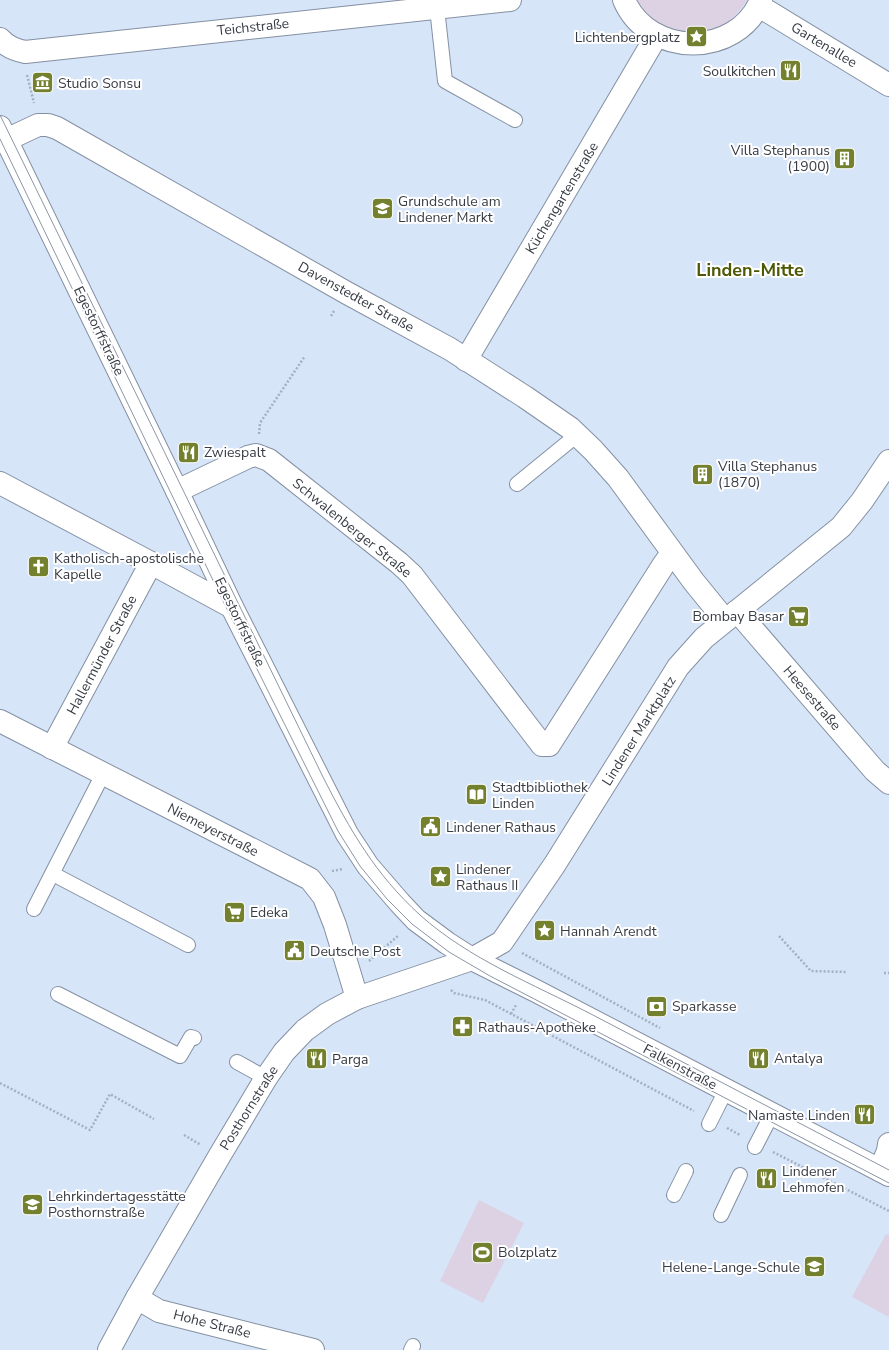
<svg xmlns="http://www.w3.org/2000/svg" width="889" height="1350" font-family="'Nunito Sans',sans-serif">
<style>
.green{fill:#ddd1e4}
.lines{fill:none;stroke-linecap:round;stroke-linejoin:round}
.lane-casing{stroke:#8490a2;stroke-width:16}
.street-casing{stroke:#8490a2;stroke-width:24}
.secondary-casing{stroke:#8490a2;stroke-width:24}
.path{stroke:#a4b0c0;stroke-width:2.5;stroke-dasharray:2 2;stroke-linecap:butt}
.lane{stroke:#fff;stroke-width:14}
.street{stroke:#fff;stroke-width:22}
.secondary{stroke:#fff;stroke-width:22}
.tram{stroke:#8c96a5;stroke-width:1}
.labels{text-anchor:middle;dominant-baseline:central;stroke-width:4;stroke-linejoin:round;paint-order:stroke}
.street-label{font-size:14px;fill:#373c44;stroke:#fff}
.poi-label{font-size:14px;fill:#373c44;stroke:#fff;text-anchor:start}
.district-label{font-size:18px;font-weight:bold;fill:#4e5905;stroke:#fff}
</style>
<rect width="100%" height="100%" fill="#d7e5f9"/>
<g class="green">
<path d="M 637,0 L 747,0 C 741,10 732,20 721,26 C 700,36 665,32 648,15 C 644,11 641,5 637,0 Z"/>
<path d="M 479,1200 L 524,1223 L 483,1303 L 440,1281 Z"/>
<path d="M 886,1234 L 889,1235 L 889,1317 L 852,1297 Z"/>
</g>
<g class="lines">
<defs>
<g id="lane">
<path d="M 437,8 L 445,81 L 515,120"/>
<path d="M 517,484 L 577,435"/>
<path d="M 53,874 L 188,945"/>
<path d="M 34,909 L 103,774"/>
<path d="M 58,994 L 180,1056 L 191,1037 L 194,1038"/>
<path d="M 237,1062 L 266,1078"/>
<path d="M 709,1124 L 726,1090"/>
<path d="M 755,1147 L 772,1114"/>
<path d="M 674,1195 L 686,1171"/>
<path d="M 721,1215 L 740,1175"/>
<path d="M 411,1350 L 413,1346"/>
</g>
<g id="street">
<path d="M 624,0 C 649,58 737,58 761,0"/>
<path d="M 759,6 L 889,85"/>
<path d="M 0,39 C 7,47 15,50 25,52 L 510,0"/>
<path d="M 0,127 L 177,491 L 232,607"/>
<path d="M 6,140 L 38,125 L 48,125 L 57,128 L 347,293 L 450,349 L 525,397 L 570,428 L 593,450 L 618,478 L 694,582 L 725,620"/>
<path d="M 466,360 L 657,35"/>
<path d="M 177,491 L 248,457 L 256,455 L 269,460 L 399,563 L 412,575 L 542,745 L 549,745 L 664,564 L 672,553"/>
<path d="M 737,611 L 875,771 L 889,783"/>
<path d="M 0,721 L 310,879 L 324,897 L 335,925 L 357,998"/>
<path d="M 52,748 L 151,563"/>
<path d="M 880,1170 L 888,1151 L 889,1144"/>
<path d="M 137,1298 L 159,1311 L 313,1350"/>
<path d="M 109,1350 L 137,1298 L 220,1155 L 266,1078 L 284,1052 L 305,1030 L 327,1014 L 357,998 L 472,959 L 502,942 L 555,864 L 678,667 L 704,638 L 841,527 L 862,501 L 889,461"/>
</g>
<path id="secondary" d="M 0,483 L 151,563 L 232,607 L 347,834 L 368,866 L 400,903 L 416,920 L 447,943 L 472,959 L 536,991 L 889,1175"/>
</defs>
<use href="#lane" class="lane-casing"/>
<use href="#street" class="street-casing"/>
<use href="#secondary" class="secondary-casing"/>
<g class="path">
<path d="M 27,75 L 34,103"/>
<path d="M 331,316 L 334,311"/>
<path d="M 259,434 L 260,423 L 305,356"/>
<path d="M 332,871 L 343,869"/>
<path d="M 779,936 L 811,971 L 846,972"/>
<path d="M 522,953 L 660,1028"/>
<path d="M 369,961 L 399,935"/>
<path d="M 884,973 L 889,973"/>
<path d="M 451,990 L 454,993 L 485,1000 L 694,1111"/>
<path d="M 511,1014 L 516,1005"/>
<path d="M 0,1083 L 90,1130 L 110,1094 L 154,1119"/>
<path d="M 727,1128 L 740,1135"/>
<path d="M 184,1135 L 201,1145"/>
<path d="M 773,1152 L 889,1211"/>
</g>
<use href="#lane" class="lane"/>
<use href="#street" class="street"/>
<use href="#secondary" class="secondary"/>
<g class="tram">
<path d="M 0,115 L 323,777 C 350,830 375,874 420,915 C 469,959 533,984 591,1014 C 690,1066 790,1118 889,1170"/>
<path d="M 0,139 L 224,603 L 338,831 L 360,866 L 387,899 L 412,924 L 449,952 L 490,976 L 889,1183"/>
</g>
</g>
<defs>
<symbol id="sight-square" viewBox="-11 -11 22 22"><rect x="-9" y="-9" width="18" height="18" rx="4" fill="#73802d" stroke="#fff"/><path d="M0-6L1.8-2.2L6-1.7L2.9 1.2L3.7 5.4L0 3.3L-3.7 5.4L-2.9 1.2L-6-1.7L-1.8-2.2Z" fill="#fff"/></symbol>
<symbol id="restaurant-square" viewBox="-11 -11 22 22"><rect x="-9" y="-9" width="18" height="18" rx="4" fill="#73802d" stroke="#fff"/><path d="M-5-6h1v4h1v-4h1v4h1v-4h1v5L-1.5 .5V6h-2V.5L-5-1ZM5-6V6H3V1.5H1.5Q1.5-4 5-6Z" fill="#fff"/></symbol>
<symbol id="museum-square" viewBox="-11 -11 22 22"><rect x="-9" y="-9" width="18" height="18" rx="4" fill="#73802d" stroke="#fff"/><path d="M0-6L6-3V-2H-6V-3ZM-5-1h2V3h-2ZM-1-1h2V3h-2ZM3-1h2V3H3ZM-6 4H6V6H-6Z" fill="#fff"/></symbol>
<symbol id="building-square" viewBox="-11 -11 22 22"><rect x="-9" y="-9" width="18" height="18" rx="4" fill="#73802d" stroke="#fff"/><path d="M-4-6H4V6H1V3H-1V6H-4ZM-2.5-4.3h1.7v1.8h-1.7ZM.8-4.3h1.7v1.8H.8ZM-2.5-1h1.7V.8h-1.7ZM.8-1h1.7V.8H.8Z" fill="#fff"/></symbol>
<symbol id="school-square" viewBox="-11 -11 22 22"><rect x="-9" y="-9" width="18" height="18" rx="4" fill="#73802d" stroke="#fff"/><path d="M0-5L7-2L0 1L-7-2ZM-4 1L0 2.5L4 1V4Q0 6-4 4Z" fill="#fff"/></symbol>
<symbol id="church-square" viewBox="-11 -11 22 22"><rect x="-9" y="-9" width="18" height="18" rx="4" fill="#73802d" stroke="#fff"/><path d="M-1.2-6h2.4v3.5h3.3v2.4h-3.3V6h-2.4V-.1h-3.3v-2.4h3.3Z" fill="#fff"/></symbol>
<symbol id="supermarket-square" viewBox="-11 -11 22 22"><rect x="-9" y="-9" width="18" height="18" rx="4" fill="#73802d" stroke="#fff"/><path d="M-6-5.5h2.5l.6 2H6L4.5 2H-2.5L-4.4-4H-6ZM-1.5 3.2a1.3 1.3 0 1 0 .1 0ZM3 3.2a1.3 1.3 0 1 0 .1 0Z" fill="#fff"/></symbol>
<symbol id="library-square" viewBox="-11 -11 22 22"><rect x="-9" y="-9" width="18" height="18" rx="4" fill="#73802d" stroke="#fff"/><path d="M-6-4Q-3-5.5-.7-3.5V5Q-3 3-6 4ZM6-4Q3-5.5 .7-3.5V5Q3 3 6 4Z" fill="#fff"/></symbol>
<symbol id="civic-square" viewBox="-11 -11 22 22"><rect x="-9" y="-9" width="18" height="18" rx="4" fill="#73802d" stroke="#fff"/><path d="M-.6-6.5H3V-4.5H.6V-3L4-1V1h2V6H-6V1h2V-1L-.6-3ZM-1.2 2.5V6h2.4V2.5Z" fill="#fff"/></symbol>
<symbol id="bank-square" viewBox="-11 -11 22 22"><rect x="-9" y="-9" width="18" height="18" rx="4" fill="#73802d" stroke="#fff"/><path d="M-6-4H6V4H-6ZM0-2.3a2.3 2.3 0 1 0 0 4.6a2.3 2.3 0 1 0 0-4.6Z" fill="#fff"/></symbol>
<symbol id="pharmacy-square" viewBox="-11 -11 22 22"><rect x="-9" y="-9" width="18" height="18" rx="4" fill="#73802d" stroke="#fff"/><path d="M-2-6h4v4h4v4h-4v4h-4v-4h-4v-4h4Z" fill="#fff"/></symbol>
<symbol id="stadium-square" viewBox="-11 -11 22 22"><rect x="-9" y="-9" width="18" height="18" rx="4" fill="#73802d" stroke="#fff"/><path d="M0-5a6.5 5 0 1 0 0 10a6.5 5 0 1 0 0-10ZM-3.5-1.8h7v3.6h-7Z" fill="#fff"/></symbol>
</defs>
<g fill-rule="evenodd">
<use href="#sight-square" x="684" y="24" width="25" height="25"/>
<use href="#restaurant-square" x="778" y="58" width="25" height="25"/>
<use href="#museum-square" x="30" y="70" width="25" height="25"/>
<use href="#building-square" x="832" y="146" width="25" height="25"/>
<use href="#school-square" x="370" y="196" width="25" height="25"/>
<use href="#restaurant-square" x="176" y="440" width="25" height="25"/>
<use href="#building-square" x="690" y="462" width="25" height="25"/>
<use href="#church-square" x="26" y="554" width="25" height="25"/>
<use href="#supermarket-square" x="786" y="604" width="25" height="25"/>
<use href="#library-square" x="464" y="782" width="25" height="25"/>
<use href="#civic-square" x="418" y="814" width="25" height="25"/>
<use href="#sight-square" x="428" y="864" width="25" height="25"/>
<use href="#supermarket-square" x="222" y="900" width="25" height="25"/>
<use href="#sight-square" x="532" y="918" width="25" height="25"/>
<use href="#civic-square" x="282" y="938" width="25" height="25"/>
<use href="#bank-square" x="644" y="994" width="25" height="25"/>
<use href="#pharmacy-square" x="450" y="1014" width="25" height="25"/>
<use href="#restaurant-square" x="746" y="1046" width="25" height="25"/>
<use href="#restaurant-square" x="304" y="1046" width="25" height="25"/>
<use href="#restaurant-square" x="852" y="1102" width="25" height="25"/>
<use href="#restaurant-square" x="754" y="1166" width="25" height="25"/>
<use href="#school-square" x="20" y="1192" width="25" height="25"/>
<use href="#stadium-square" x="470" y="1240" width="25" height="25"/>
<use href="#school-square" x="802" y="1254" width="25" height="25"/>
</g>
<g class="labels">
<g class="street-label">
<text transform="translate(253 27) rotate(-6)">Teichstraße</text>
<text transform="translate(824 45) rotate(31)">Gartenallee</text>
<text transform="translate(562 198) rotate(-59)">Küchengartenstraße</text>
<text transform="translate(356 297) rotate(29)">Davenstedter Straße</text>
<text transform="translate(99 331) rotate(64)">Egestorffstraße</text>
<text transform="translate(352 528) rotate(39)">Schwalenberger Straße</text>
<text transform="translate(240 622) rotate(64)">Egestorffstraße</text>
<text transform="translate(102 655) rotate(-62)">Hallermünder Straße</text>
<text transform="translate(812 698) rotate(49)">Heesestraße</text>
<text transform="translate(639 731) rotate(-58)">Lindener Marktplatz</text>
<text transform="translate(213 830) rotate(27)">Niemeyerstraße</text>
<text transform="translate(680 1067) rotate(28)">Falkenstraße</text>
<text transform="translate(249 1108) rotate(-58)">Posthornstraße</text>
<text transform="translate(212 1324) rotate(14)">Hohe Straße</text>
</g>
<g class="poi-label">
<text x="680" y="37" text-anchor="end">Lichtenbergplatz</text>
<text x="776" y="71" text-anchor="end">Soulkitchen</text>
<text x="58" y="83">Studio Sonsu</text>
<text x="830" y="150" text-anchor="end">Villa Stephanus<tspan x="830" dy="16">(1900)</tspan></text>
<text x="398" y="201">Grundschule am<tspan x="398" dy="16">Lindener Markt</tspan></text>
<text x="204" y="452">Zwiespalt</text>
<text x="718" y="466">Villa Stephanus<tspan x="718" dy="16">(1870)</tspan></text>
<text x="54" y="558">Katholisch-apostolische<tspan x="54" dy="16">Kapelle</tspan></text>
<text x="784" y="616" text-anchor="end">Bombay Basar</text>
<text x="492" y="787">Stadtbibliothek<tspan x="492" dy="16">Linden</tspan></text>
<text x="446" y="827">Lindener Rathaus</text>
<text x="456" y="869">Lindener<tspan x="456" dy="16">Rathaus II</tspan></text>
<text x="250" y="912">Edeka</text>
<text x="560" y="931">Hannah Arendt</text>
<text x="310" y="951">Deutsche Post</text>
<text x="672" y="1006">Sparkasse</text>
<text x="478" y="1027">Rathaus-Apotheke</text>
<text x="774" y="1058">Antalya</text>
<text x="332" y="1059">Parga</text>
<text x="850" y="1115" text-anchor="end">Namaste Linden</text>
<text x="782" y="1171">Lindener<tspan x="782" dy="16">Lehmofen</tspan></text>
<text x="48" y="1196">Lehrkindertagesstätte<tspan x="48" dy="16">Posthornstraße</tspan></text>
<text x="498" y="1252">Bolzplatz</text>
<text x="800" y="1267" text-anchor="end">Helene-Lange-Schule</text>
</g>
<g class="district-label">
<text x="750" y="270">Linden-Mitte</text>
</g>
</g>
</svg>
